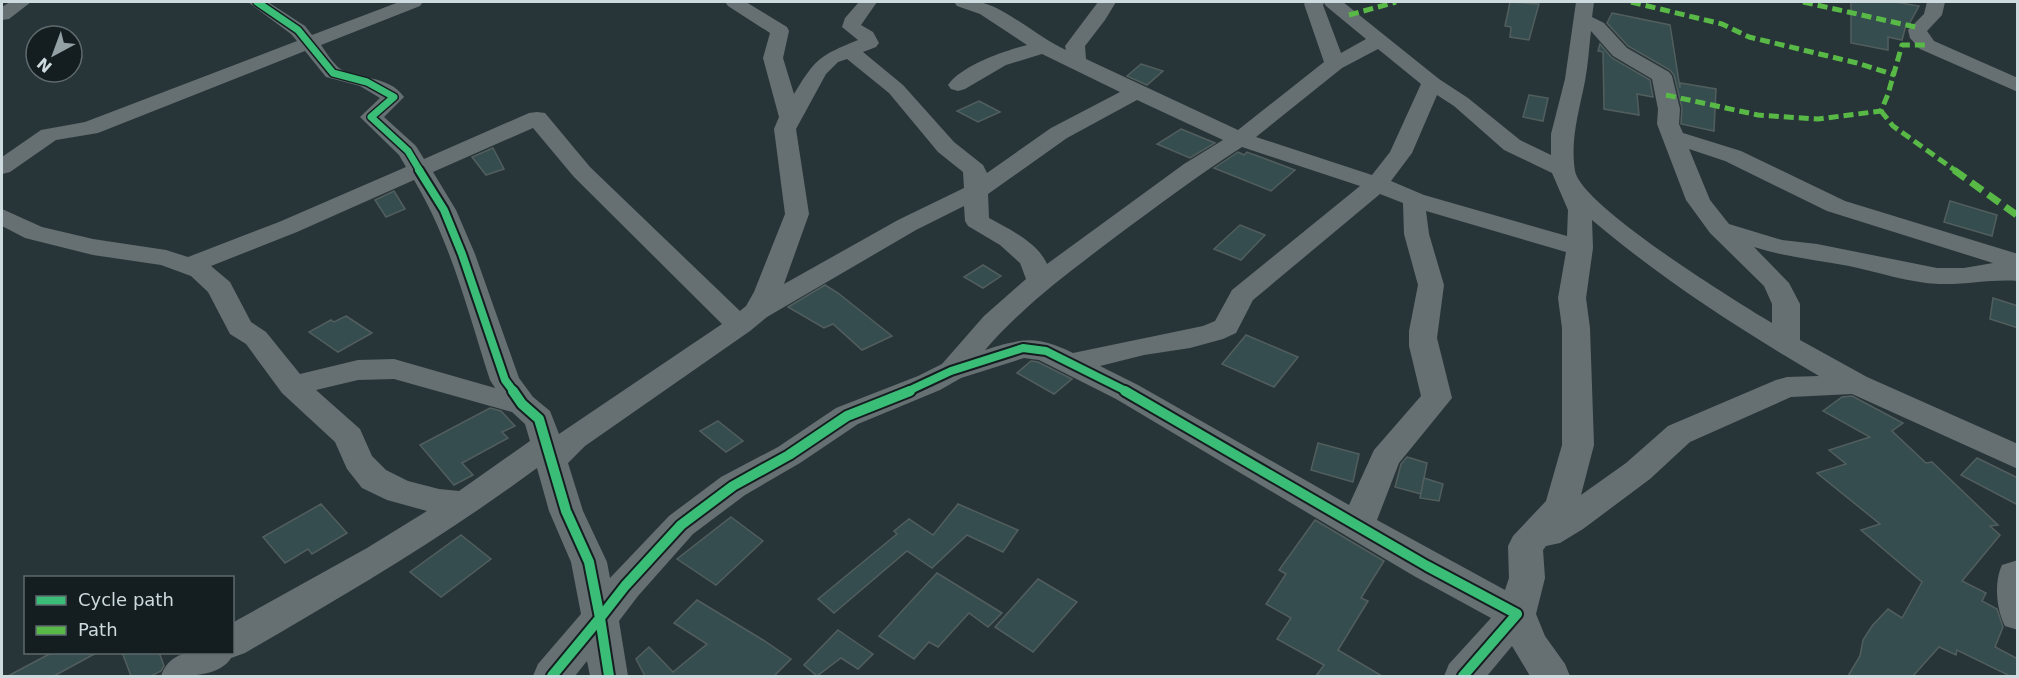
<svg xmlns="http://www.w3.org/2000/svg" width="2019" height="678" font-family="'DejaVu Sans',sans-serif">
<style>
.building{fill:#354d4e;stroke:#525e5e;stroke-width:1.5}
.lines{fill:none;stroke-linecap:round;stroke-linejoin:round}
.minor{fill:#667072;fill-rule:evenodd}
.quiet-far1{stroke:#58b947;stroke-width:5;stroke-dasharray:10 5;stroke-linecap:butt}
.quiet{stroke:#58b947;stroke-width:7;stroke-dasharray:14 7;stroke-linecap:butt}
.cycleway-far2-casing{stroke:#141e21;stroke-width:10}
.cycleway-far1-casing{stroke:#141e21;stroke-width:12}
.cycleway-casing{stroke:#141e21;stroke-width:14}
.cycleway-far2{stroke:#3abd76;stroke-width:7}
.cycleway-far1{stroke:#3abd76;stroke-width:8}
.cycleway{stroke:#3abd76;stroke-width:10}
</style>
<rect width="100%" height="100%" fill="#283538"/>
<g class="building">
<path d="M 1510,2 L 1539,4 L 1529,40 L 1510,37 L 1511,27 L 1505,26 Z"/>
<path d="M 1851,2 L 1895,2 L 1919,6 L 1908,26 L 1906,25 L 1902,40 L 1888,37 L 1888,50 L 1851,43 Z"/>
<path d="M 1612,13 L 1670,25 L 1680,88 L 1680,83 L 1716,89 L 1714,131 L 1681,124 L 1682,108 L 1674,75 L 1670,70 L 1628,46 L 1607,23 Z"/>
<path d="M 1600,44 L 1612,58 L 1650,80 L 1653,97 L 1637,94 L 1639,115 L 1604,109 L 1603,52 L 1598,51 Z"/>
<path d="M 1141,64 L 1163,71 L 1147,85 L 1127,76 Z"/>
<path d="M 1529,95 L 1548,98 L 1543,121 L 1523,117 Z"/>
<path d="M 979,101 L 1000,112 L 978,122 L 957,111 Z"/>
<path d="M 1181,129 L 1215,143 L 1190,158 L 1157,144 Z"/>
<path d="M 493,148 L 504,169 L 486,175 L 472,157 Z"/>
<path d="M 1238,152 L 1244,155 L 1247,152 L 1295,170 L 1271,191 L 1214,168 Z"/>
<path d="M 394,191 L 405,209 L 386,217 L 375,200 Z"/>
<path d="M 1950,201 L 1997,215 L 1992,236 L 1944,222 Z"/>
<path d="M 1240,225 L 1265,235 L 1241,260 L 1214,249 Z"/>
<path d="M 983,265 L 1001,276 L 983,288 L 964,277 Z"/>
<path d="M 825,285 L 838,293 L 892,336 L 862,350 L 833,324 L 824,328 L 788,307 Z"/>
<path d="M 1993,298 L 2018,306 L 2018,328 L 1990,319 Z"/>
<path d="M 346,316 L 372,333 L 338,352 L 309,332 L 331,320 L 334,322 Z"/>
<path d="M 1246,335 L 1298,357 L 1274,387 L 1222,364 Z"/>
<path d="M 1031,361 L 1038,362 L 1072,379 L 1054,394 L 1017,373 Z"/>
<path d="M 1852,396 L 1903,423 L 1892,431 L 1926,463 L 1932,462 L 1998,525 L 1990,526 L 2000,535 L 1962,581 L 1986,593 L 1982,601 L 1997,609 L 2003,627 L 1995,647 L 2018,659 L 2018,676 L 2010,676 L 1957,650 L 1956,655 L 1939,647 L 1913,676 L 1848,676 L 1860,656 L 1863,640 L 1872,626 L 1888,609 L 1902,618 L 1922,582 L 1861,530 L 1880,524 L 1817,473 L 1846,464 L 1829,450 L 1870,437 L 1823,411 L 1842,397 Z"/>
<path d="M 490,408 L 501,411 L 515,426 L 502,432 L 508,438 L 462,463 L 473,475 L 454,485 L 420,445 Z"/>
<path d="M 718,421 L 743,441 L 726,452 L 700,431 Z"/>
<path d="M 1318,443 L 1359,454 L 1353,482 L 1311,470 Z"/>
<path d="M 1407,457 L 1427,463 L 1421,494 L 1395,487 L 1401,464 Z"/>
<path d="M 1977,458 L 2018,478 L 2018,505 L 1961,475 Z"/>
<path d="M 1424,478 L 1443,484 L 1439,501 L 1420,498 Z"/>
<path d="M 321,504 L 347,533 L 312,554 L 308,549 L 285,563 L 263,537 Z"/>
<path d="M 958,504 L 1018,530 L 1003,552 L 967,535 L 932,568 L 907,551 L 834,613 L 818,599 L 897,534 L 894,531 L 909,519 L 933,535 Z"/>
<path d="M 731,517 L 763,541 L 716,585 L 677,559 Z"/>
<path d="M 1315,520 L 1384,561 L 1361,598 L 1368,601 L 1338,650 L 1382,676 L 1316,676 L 1324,665 L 1277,639 L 1291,618 L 1266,604 L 1286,574 L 1279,570 Z"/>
<path d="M 461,535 L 491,559 L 441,597 L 410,572 Z"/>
<path d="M 937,573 L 1002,613 L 988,627 L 969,613 L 938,647 L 929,642 L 914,659 L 879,636 Z"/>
<path d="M 1038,579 L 1077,602 L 1033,652 L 995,627 Z"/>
<path d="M 697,600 L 763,640 L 791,659 L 774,676 L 645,676 L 636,659 L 649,647 L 673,672 L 707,644 L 674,623 Z"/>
<path d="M 838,630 L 873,654 L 858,669 L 841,658 L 817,676 L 804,665 Z"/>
<path d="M 53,652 L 98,652 L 54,676 L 8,676 Z"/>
<path d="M 122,652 L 159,652 L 164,666 L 161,671 L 151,676 L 131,676 Z"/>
</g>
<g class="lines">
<g class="minor">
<path d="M 10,2 L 31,2 L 9,19 L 2,20 L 2,7 Z"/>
<path d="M 248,2 L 268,2 L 305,26 L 312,35 L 399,2 L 423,2 L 420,6 L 321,45 C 326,52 332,62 339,68 C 353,79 390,75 404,97 L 384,117 L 416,146 L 424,159 L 529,113 L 537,112 L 545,113 L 590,167 L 740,311 L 746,306 L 754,292 L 785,214 L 774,129 L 779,117 L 763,58 L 770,33 L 728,6 L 725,2 L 746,2 L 787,27 L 789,31 L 783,58 L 794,94 C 816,58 819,56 858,40 L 842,27 L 845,18 L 859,2 L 877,2 L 861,25 L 873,32 L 879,43 L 876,47 L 863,52 L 903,85 L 954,142 L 983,165 L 987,173 L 1051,128 L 1120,92 L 1042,54 L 1006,65 L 965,89 L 958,91 L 951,89 L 948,85 C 962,65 1004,51 1027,45 L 980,14 L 957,6 L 954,2 C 962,2 971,0 978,2 C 1003,5 1040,39 1066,50 L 1065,46 L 1098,2 L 1116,2 L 1105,20 L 1085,46 L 1086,59 L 1238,130 L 1324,62 L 1304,4 L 1306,2 L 1343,2 L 1439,79 L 1468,98 L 1520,140 L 1551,155 L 1551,134 L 1565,79 L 1576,2 L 1594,2 L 1592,17 L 1604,23 L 1627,48 L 1669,72 L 1672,76 L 1680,109 L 1679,124 L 1683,133 L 1741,151 L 1845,201 L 2018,254 L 2018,281 C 1991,279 1966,285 1939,284 C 1910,283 1878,272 1849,266 C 1817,260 1785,257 1754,247 L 1789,283 L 1800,304 L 1800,340 L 1867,377 L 2018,444 L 2018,469 L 1852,394 L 1791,397 L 1690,442 L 1650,479 L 1583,529 L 1560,543 L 1546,546 L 1543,550 L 1545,578 L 1536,614 L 1545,636 L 1565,664 L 1570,676 L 1530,676 L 1512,646 L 1487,676 L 1444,676 L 1449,664 L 1491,618 L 1414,576 L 1116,399 L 1039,360 L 1024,358 L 961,378 L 940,390 L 858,424 L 800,463 L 745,495 L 693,534 L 638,596 L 619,621 L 628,676 L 590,676 L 587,661 L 575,676 L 533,676 L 538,664 L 581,614 L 571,562 L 549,511 L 537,468 C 444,537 345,595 245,653 L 231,658 C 219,678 184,676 161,676 C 172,645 205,652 232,652 L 232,623 L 367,548 L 427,511 L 387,500 L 362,488 L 347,469 L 335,442 L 282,393 L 246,344 L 230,334 L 208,292 L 191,276 L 161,265 L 93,255 L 25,238 L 2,226 L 2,209 L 42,227 L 93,239 L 166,250 L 188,257 L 279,222 L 406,167 L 399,155 L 360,117 L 380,98 L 360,86 L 326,77 L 305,51 L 98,133 L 56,140 L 10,172 L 2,174 L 2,157 L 41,130 L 85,122 L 297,41 L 291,34 ZM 1324,3 L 1326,6 L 1366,39 L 1341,53 L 1323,5 ZM 1591,31 L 1613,56 L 1652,79 L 1658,109 L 1657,124 L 1686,200 L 1710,233 L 1764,286 L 1772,304 L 1772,323 C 1737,302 1581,206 1575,171 C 1570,139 1579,112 1585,81 C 1588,65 1589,48 1591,31 ZM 1378,49 L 1421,84 L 1390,152 L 1372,175 L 1256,137 L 1342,68 ZM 847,59 L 889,93 L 938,152 L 963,172 L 964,188 L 898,220 L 784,284 L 809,214 L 796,129 L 826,74 L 838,62 ZM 1437,95 L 1454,106 L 1504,150 L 1552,173 L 1568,210 L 1567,236 L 1424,195 L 1391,181 L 1412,153 ZM 1137,100 L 1223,140 L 1184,164 L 1047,264 C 1037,242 1009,229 989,218 L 988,194 L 1067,138 ZM 533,128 L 574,177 L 722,324 L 559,434 L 550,411 L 533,397 L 519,378 L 475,254 L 456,210 L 433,172 ZM 1242,147 L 1360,186 L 1232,290 L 1215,321 L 1203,326 L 1073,353 C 1036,335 1023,338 985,350 C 1023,306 1068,273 1114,238 C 1156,207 1198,175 1242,147 ZM 1689,149 L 1725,161 L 1827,211 L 1993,263 L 1964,268 L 1937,268 L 1817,244 L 1782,240 L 1729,224 L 1710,200 ZM 414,180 C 451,242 468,312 490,380 L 495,388 L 394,359 L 358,360 L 300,374 L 266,332 L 251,322 L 230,282 L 211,266 L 297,232 ZM 1380,194 L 1403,203 L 1404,234 L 1418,285 L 1409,331 L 1409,346 L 1421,396 L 1374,450 L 1349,505 L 1138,385 L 1100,366 L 1144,355 L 1190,348 L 1223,339 L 1236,333 L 1253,300 ZM 964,206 L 965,221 L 968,226 L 1000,245 L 1020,263 L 1026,279 L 984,316 L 942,364 L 918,376 L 836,408 L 778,447 L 721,477 L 669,516 L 610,578 L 607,562 L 583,511 L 568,463 L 585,446 L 750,331 L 767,317 L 916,230 ZM 1426,211 L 1566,252 L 1558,298 L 1562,328 L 1562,445 L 1546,501 L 1513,536 L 1508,546 L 1509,578 L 1505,590 L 1377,520 L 1399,463 L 1452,398 L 1437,338 L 1444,285 L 1429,234 ZM 1592,220 C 1663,280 1739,329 1819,376 L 1787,377 L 1776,380 L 1668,426 L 1626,463 L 1581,495 L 1594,445 L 1590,328 L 1586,298 L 1593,248 ZM 394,379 L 512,412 L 525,424 L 530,441 L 459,491 L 439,489 L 408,481 L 386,470 L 372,456 L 360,429 L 316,390 L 358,380 Z"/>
<path d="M 1927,2 L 1945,2 L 1942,15 L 1927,31 L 1934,41 L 2018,78 L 2018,92 L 1920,49 L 1910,38 L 1908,30 L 1924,14 Z"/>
<path d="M 2018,560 L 2018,630 L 2005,626 C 1996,609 1994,582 2002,565 Z"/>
</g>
<g class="quiet-far1">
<path d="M 1631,2 L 1722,24 L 1749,37 L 1857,63 L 1895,75"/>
<path d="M 1803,2 L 1920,28"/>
<path d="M 1349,15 L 1396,2"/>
<path d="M 1666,95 L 1758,115 L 1818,119 L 1881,111 L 1888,94 L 1902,45 L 1927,45"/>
<path d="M 1881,111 L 1893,126 L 1956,171"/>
</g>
<path class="quiet" d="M 1954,170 L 2018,216"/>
<defs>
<path id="cycleway-far2" d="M 257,2 L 298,30 L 333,73 L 367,82 L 394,97 L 371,117 L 408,151 L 420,171"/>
<g id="cycleway-far1">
<path d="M 419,170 L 444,210 L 462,254 L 505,380 L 514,392"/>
<path d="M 906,392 L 951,371 L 1023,348 L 1046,351 L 1128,392"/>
</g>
<g id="cycleway">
<path d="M 513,391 L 522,404 L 539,419 L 566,511 L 589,562 L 600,618 L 552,676"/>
<path d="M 1125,391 L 1427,566 L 1517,614 L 1463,676"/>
<path d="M 609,676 L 600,618 L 625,586 L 681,525 L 733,486 L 789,455 L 847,416 L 910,391"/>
</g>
</defs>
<use href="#cycleway-far2" class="cycleway-far2-casing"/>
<use href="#cycleway-far1" class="cycleway-far1-casing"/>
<use href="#cycleway" class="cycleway-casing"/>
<use href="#cycleway-far2" class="cycleway-far2"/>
<use href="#cycleway-far1" class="cycleway-far1"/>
<use href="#cycleway" class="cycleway"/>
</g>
<rect width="2019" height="678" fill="none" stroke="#cddbdf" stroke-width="6"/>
<rect x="24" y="576" width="210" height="78" fill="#141e21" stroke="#5e6a6d" stroke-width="1.5"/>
<rect x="36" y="596" width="30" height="9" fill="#3abd76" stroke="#5e6a6d" stroke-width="1.5"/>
<text x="78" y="606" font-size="18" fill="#cddbdf">Cycle path</text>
<rect x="36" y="626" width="30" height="9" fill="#58b947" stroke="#5e6a6d" stroke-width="1.5"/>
<text x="78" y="636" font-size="18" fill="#cddbdf">Path</text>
<g transform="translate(54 54) rotate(221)"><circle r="28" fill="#141e21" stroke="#5e6a6d" stroke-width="1.5"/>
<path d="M0-4.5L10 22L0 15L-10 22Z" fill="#93a1a5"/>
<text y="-9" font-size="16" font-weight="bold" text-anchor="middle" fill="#cddbdf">N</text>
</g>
</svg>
